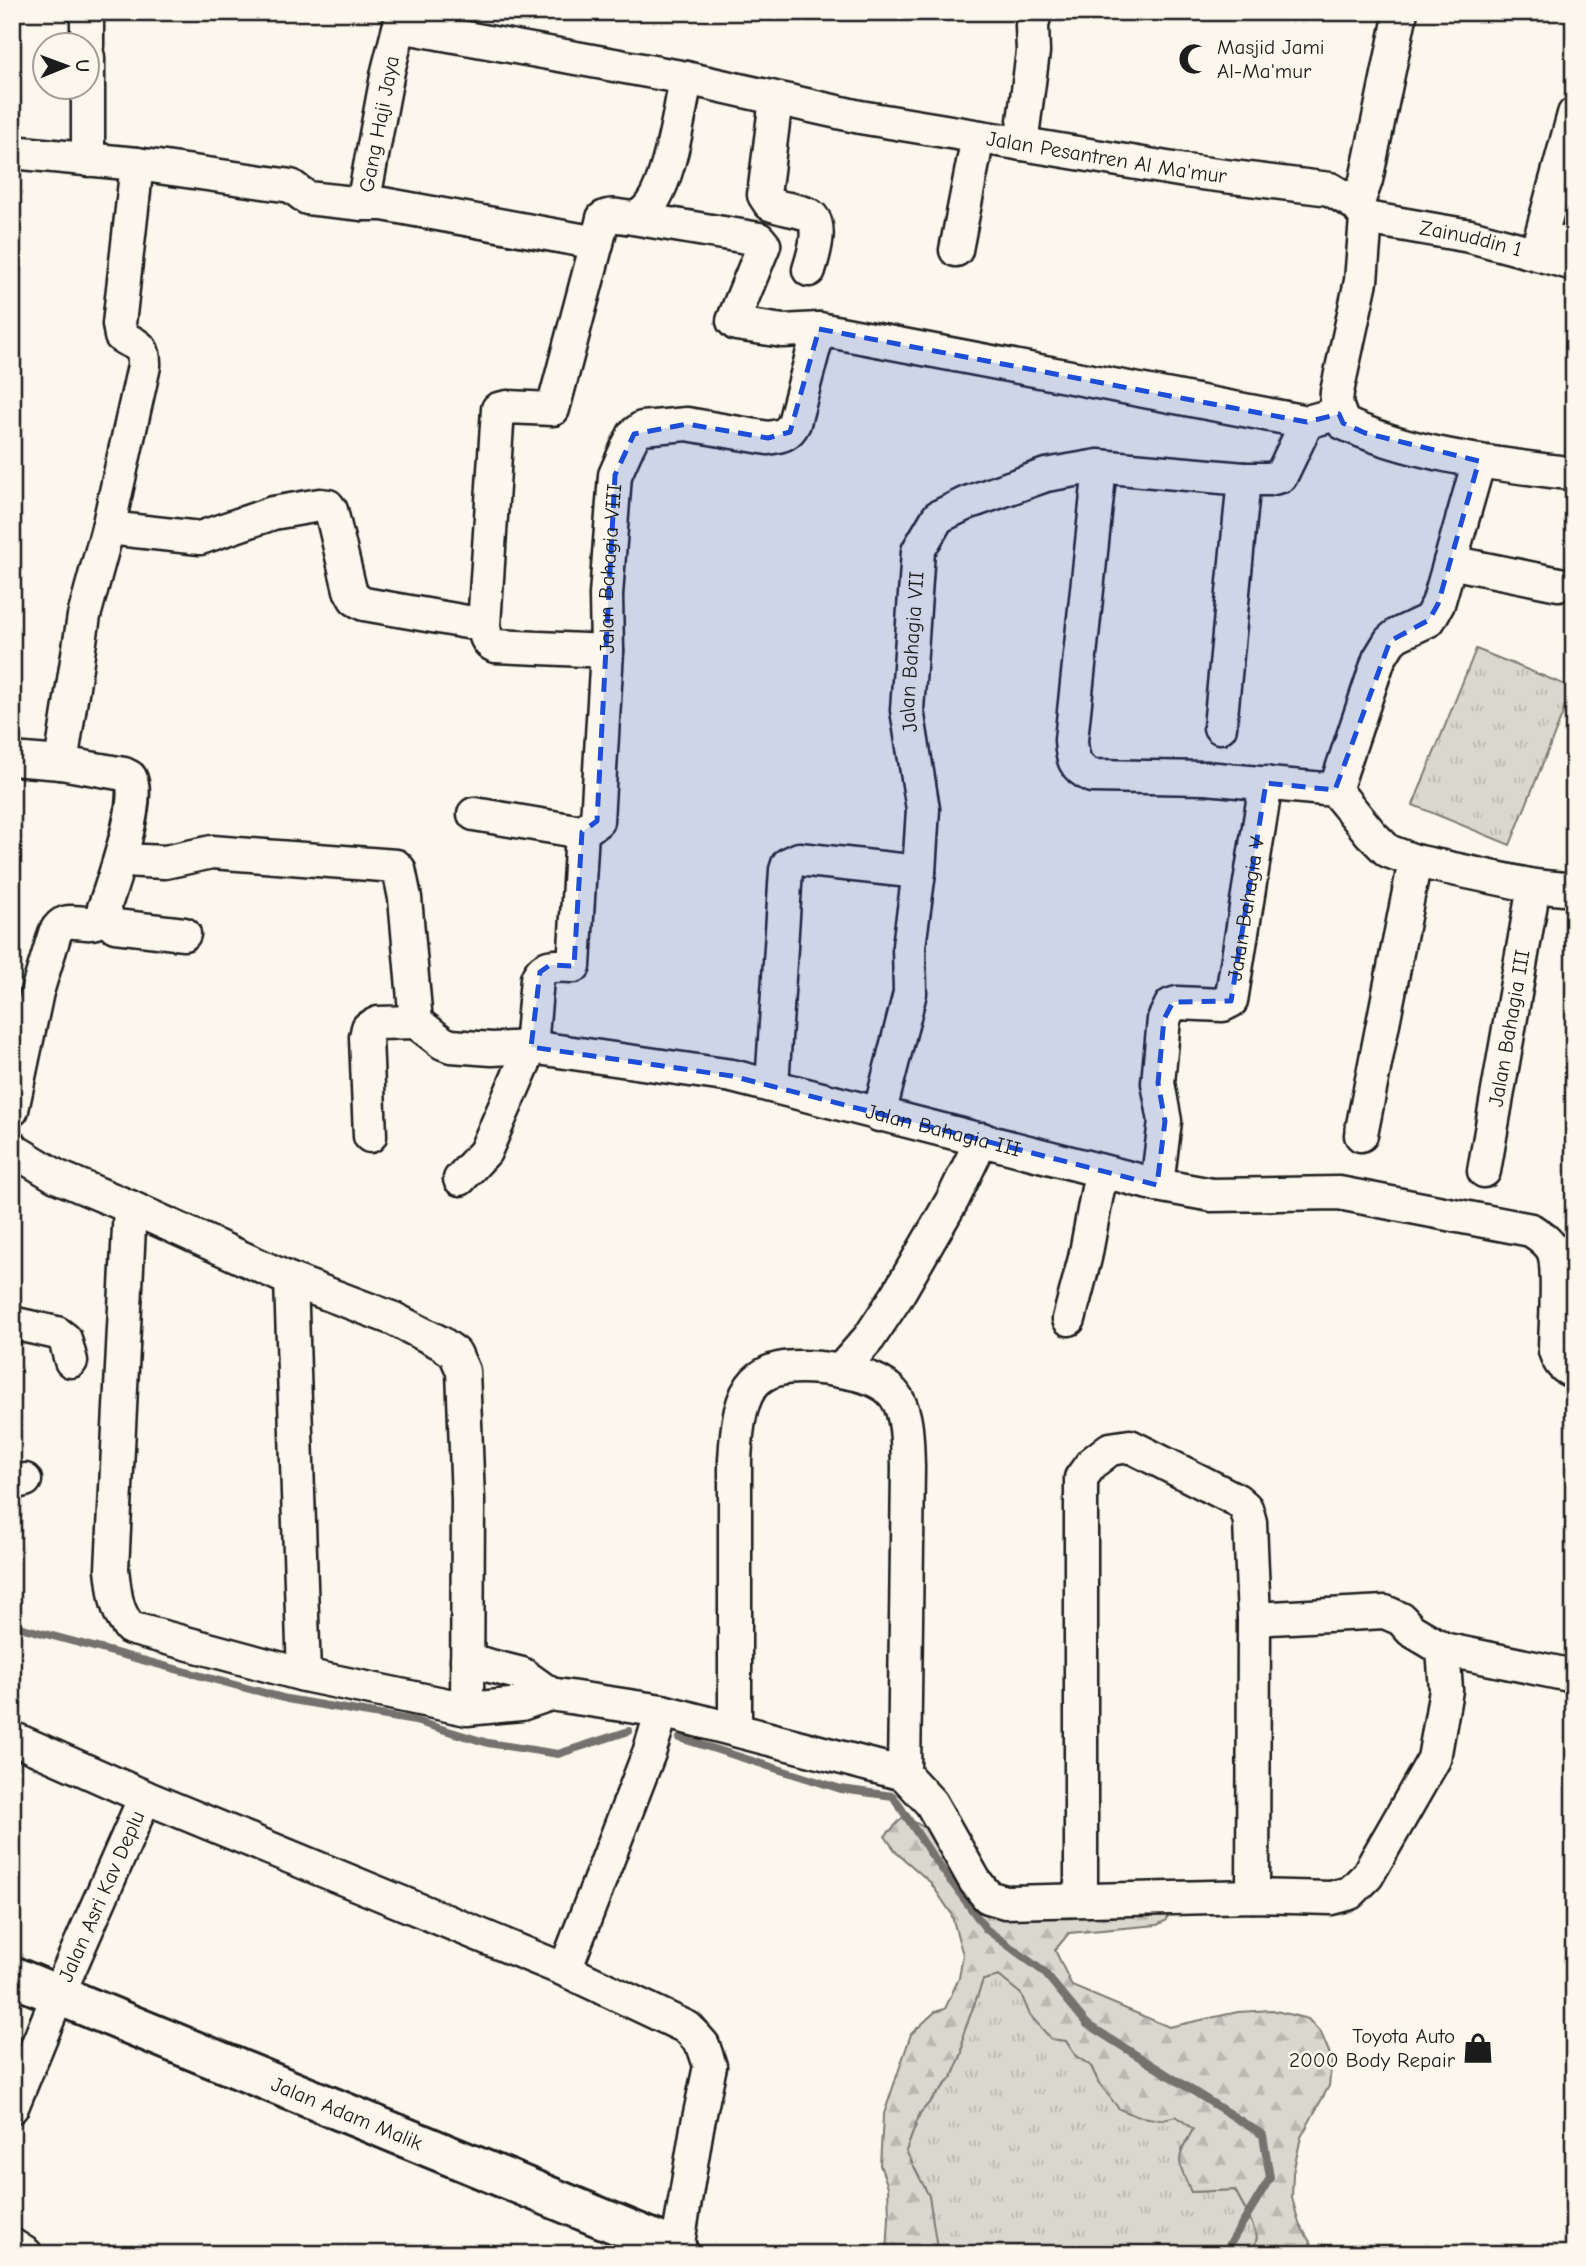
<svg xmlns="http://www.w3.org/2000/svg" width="1586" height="2266" font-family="'Comic Neue',sans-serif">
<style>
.grass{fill:url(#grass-tufts);stroke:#7b7a75;stroke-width:2}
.forest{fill:url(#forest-firs);stroke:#7b7a75;stroke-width:2}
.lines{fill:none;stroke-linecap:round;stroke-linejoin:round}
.stream{stroke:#74726e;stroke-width:8}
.minor-casing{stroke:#1c1c1c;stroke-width:37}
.tertiary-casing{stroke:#1c1c1c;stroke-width:44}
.minor{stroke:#fbf7ec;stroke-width:32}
.tertiary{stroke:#fbf7ec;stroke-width:38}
.marked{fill:#1d4ed8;fill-opacity:0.2;stroke:#1d4ed8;stroke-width:5;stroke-dasharray:14 9;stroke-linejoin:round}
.labels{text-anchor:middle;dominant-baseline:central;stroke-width:5;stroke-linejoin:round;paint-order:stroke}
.poi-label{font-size:21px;fill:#1c1c1c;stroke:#fbf7ec;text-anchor:start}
.street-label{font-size:21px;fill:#1c1c1c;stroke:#fbf7ec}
</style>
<defs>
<pattern id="grass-tufts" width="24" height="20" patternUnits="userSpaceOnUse" patternTransform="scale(1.75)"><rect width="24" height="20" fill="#dad7ce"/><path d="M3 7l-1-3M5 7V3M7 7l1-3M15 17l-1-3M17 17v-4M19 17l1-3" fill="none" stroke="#bab8b0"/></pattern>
<pattern id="forest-firs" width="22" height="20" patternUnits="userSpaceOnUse" patternTransform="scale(1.75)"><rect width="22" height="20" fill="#dad7ce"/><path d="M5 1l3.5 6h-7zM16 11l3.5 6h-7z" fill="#bab8b0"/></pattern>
</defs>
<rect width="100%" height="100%" fill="#fbf7ec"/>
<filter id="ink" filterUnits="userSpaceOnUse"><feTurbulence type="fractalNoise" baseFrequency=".0143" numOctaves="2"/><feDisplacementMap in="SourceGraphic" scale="14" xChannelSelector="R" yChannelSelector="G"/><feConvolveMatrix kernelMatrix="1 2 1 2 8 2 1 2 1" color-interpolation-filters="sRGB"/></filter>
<g filter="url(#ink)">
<g class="grass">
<path d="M 1476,649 L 1573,688 L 1510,845 L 1413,805 Z"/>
<path d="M 999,1976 L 1022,1994 L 1030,2015 L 1066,2041 L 1076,2056 L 1091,2066 L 1099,2083 L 1176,2115 L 1194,2129 L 1181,2150 L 1191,2192 L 1235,2190 L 1249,2216 L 1257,2237 L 1253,2254 L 940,2254 L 906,2151 L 920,2113 L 952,2077 L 962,2053 L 963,2035 L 983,1980 Z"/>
</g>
<path class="forest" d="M 904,1816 L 925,1828 L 943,1858 L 979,1905 L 998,1917 L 1166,1907 L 1168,1916 L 1165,1921 L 1157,1925 L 1069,1933 L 1055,1950 L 1072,1986 L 1169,2027 L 1238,2012 L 1272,2010 L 1308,2019 L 1321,2033 L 1332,2059 L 1329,2086 L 1301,2137 L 1293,2173 L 1292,2198 L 1299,2223 L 1317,2254 L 1253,2254 L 1257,2237 L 1249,2216 L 1235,2190 L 1191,2192 C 1176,2157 1176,2162 1193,2129 L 1176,2116 L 1160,2120 L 1136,2116 L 1119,2109 L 1099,2083 L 1091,2066 L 1076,2056 L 1066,2041 L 1051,2039 L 1030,2015 L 1021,1994 L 999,1976 L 983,1980 L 963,2035 L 962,2053 L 952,2077 L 920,2113 L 906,2151 L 929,2196 L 937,2248 L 940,2254 L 887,2254 L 889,2217 L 888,2187 L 880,2165 L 883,2117 L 911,2034 L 935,2012 L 945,2009 L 959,1978 L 963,1955 L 951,1913 L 930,1882 L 897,1853 L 885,1836 Z"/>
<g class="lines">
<g class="stream">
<path d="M 12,1625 L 287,1699 L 415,1721 L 488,1743 L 558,1754 L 629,1731"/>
<path d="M 680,1738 L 841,1789 L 893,1796 L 931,1854 L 986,1929 L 1044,1972 L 1087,2024 L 1263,2135 L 1270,2178 L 1224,2254"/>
<path d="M 1573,2254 L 1574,2254"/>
</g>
<defs>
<g id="minor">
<path d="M 87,12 L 87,46"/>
<path d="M 403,12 L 388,71 L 363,204 L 383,204 L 597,243 L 603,218 C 615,211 628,222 640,215 C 668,199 680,110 686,78"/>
<path id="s1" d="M 400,26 L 686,78 L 860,117 L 1185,171 L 1330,189 L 1357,205 L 1366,218 L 1361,281 L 1337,392 L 1336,404 L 1343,423 C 1414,456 1497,464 1574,474"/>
<path d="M 88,57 L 88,160"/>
<path d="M 776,99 L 764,195 L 770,204 C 782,209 795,209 807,214 C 825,221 813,257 809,270"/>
<path d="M 1574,114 L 1541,236 L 1574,248"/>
<path d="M 1021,144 L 1033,52 L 1032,26 L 1035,12"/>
<path d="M 12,152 L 137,164 L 291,186 L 307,198 L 363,204"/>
<path d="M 1357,205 L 1366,180 L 1401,12"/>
<path d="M 633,218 L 759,239 L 764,245 L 733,321 L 736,324 L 783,331 L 819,329 L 1307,422 L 1325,417"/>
<path id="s2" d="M 1366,218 L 1470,236 L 1574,264"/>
<path d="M 597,243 L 553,409 L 507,407 L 498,409 L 484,625 C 485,635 486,642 495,646 L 607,651"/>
<path d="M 956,250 L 978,137"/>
<path d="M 1479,461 L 1438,604 L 1429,620 L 1397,635 L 1390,641 L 1379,659 L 1335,790 L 1371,834 L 1388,851 L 1415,861 L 1534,886 L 1574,890"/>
<path d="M 1098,486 L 1071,740 C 1072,758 1074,768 1092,776 L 1206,778 L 1335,790"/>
<path d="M 108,528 L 144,366 C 145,344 136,346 121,336 L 119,324 L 137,164"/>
<path d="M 1450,562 L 1559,584"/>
<path d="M 1220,727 L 1244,479"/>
<path d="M 12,759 L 61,763 L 124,774 L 130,777 C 143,800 109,893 100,920 C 84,930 66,911 55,933 L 37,992 L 12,1110"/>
<path d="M 61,763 L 84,616 L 108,528 L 200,538 L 273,513 L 320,505 L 328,506 L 331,510 L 350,590 L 355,599 L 364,604 L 484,625"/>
<path d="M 474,814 L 582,832"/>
<path d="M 121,860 L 165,862 L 212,852 L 396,866 L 399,869 L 405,898 L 416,1022 L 378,1023 L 368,1028 L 366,1037 L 370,1136"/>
<path d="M 104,908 L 108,919 L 115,926 L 184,934"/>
<path id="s3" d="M 416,1022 L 443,1043 L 451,1046 L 492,1049 L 531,1047 L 732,1076 L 1157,1185 L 1212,1195 L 1339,1193 L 1531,1230 C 1540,1236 1550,1242 1554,1253 C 1560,1272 1555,1328 1555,1351 C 1559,1363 1563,1368 1574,1372"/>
<path d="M 772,1085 L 786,870 L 788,864 L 799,859 L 919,872"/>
<path id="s4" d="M 879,1115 L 910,993 L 909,946 L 919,872 L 923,809 L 907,710 L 918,551 L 938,517 L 967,503 L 1046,475 L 1098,466 L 1244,479 L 1269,479 L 1281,476 L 1307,422"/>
<path d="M 1361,1135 L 1415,861"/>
<path d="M 12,1147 L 15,1151 L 56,1176 L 130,1207"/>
<path id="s5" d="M 1484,1171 L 1534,886"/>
<path id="s6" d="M 460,1179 L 485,1152 L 531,1047 L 537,979 C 544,962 558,966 574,966 L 582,832 L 597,821 L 607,651 L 606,595 L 615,475 L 627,448 L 634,434 L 642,428 L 687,424 L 768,438 C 781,436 788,435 794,423 L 819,329"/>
<path id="s7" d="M 1157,1185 L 1165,1121 L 1158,1083 L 1164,1019 L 1171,1005 L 1177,1003 L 1223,1005 L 1231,1001 L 1266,783"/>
<path d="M 291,1280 L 304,1675"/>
<path d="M 1069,1319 L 1085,1258 L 1101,1172"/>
<path d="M 12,1323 L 57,1333 L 65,1339 L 71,1361"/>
<path d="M 840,1371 L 869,1338 L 897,1296 L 953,1199 L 982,1139"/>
<path d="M 12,1483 L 25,1480"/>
<path d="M 1443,1649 L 1574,1676"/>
<path d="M 467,1660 L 522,1674 L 550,1694 L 662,1711 L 904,1774 L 931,1803 L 975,1881 L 988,1897 L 1005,1902 L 1253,1896 L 1331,1898 L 1350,1893 L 1367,1876 L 1434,1759 L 1446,1690 L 1443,1649 L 1411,1630 L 1401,1619 L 1385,1612 L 1254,1619"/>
<path d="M 467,1709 L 468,1500 L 463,1371 L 455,1353 L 441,1343 L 394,1319 L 291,1280 L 130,1207 L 112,1569 C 115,1592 115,1610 130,1628 L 304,1675 L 467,1709 L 521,1704 L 550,1694"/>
<path d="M 735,1729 L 735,1460 C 739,1384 752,1357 835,1370 C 853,1373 876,1377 890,1390 C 909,1407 907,1444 908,1467 L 904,1774"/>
<path d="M 12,1738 L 145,1797 L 565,1970 L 688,2028 L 703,2045 L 710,2066 L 697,2128 L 677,2249"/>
<path d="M 1081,1899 L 1081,1478 L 1092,1463 L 1110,1449 L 1130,1446 L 1237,1500 L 1246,1508 L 1250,1522 L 1254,1619 L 1253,1896"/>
<path d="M 565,1970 L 649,1753 L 662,1711"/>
<path id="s8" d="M 12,2107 L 58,1995 L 145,1797"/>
<path d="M 12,2245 L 26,2254"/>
</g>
<g id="tertiary">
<path id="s9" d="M 12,1976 L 677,2249 L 677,2254"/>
</g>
</defs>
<use href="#minor" class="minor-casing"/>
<use href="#tertiary" class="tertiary-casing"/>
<use href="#minor" class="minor"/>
<use href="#tertiary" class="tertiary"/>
</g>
</g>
<path class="marked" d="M 819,329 L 1307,422 L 1339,414 L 1343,423 L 1365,433 L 1479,461 L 1438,604 L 1429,620 L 1390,641 L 1335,790 L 1266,783 L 1231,1001 L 1173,1002 L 1164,1019 L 1158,1083 L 1165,1121 L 1157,1185 L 732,1076 L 531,1047 L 540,972 L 550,965 L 574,966 L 582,832 L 597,821 L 615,475 L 634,434 L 687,424 L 768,438 L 790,432 Z"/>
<defs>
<symbol id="mosque-bare" viewBox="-9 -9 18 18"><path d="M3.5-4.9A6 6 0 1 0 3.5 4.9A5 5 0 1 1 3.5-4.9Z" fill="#1c1c1c" stroke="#fbf7ec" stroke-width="2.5" paint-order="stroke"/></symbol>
<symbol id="shop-bare" viewBox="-9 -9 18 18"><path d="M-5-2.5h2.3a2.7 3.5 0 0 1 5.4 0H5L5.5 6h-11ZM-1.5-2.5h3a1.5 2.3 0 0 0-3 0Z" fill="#1c1c1c" stroke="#fbf7ec" stroke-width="2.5" paint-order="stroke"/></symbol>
</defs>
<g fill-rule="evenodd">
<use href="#mosque-bare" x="1172" y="37" width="44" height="44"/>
<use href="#shop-bare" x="1456" y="2026" width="44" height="44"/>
</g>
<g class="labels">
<g class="poi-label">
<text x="1217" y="47">Masjid Jami<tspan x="1217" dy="24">Al-Ma'mur</tspan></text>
<text x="1455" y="2036" text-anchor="end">Toyota Auto<tspan x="1455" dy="24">2000 Body Repair</tspan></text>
</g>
<g class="street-label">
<text transform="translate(379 124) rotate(-79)">Gang Haji Jaya</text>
<text stroke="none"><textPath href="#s1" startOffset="719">Jalan Pesantren Al Ma'mur</textPath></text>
<text stroke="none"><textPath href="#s2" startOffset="107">Zainuddin 1</textPath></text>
<text stroke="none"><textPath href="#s6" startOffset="668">Jalan Bahagia VIII</textPath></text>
<text stroke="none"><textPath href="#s4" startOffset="469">Jalan Bahagia VII</textPath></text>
<text stroke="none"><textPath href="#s7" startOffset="338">Jalan Bahagia V</textPath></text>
<text stroke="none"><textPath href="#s5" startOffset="145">Jalan Bahagia III</textPath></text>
<text stroke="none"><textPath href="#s3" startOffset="544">Jalan Bahagia III</textPath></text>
<text stroke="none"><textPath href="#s8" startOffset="229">Jalan Asri Kav Deplu</textPath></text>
<text stroke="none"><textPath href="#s9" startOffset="362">Jalan Adam Malik</textPath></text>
</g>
</g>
<rect width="1586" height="2266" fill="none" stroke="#fbf7ec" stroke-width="42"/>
<rect x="21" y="21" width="1544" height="2224" fill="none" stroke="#1c1c1c" stroke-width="2.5" filter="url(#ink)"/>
<g transform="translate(66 66) rotate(89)"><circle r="33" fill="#fbf7ec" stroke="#a29f99" stroke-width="2"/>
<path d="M0-5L12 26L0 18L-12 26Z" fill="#1c1c1c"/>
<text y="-10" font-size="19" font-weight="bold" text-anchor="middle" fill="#1c1c1c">U</text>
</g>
</svg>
